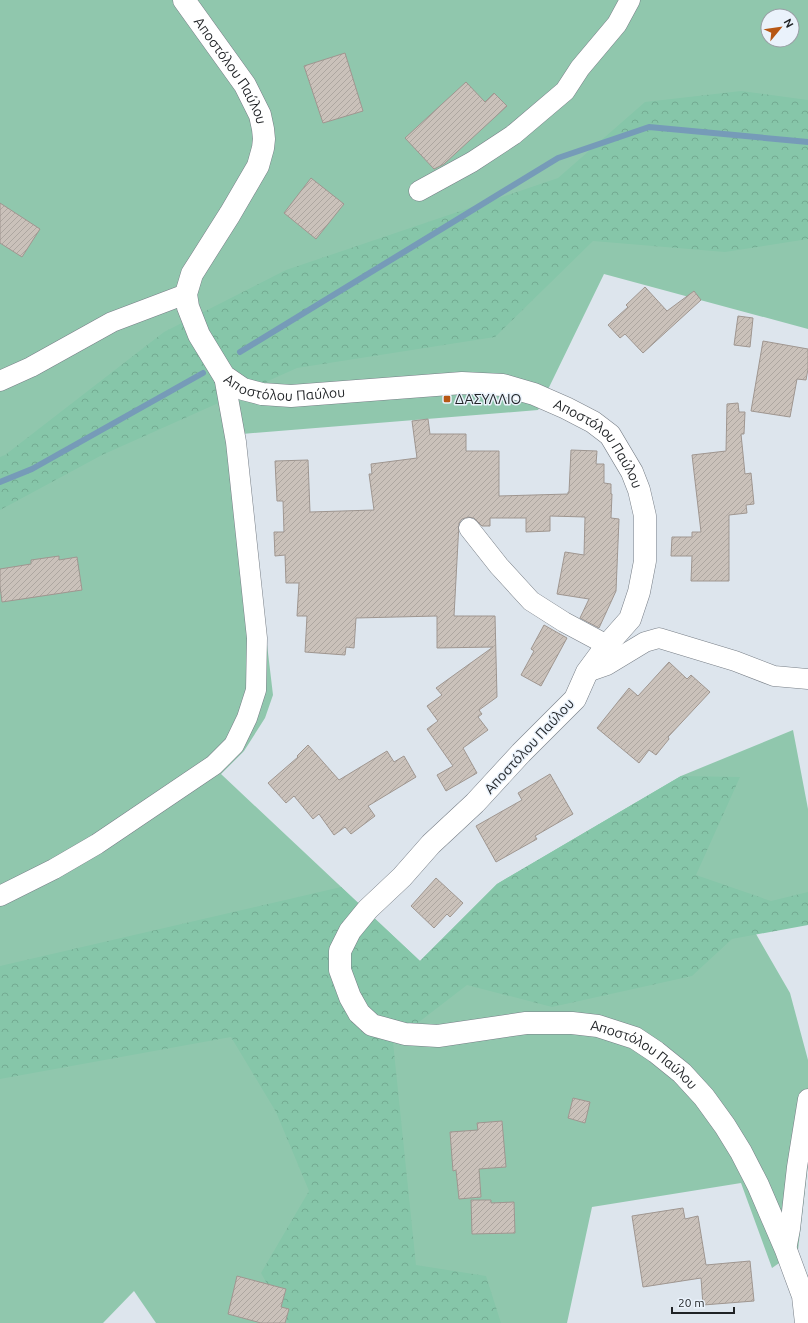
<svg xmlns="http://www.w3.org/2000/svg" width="808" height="1323" font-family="Ubuntu,sans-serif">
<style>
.green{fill:#90c7ad;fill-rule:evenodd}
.forest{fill:url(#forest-crowns)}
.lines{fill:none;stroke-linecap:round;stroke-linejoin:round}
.stream{stroke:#769bb8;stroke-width:6}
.building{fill:url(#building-hatch);stroke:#9f9690}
.minor-casing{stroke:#787f87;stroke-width:21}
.tertiary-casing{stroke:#787f87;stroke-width:23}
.minor{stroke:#fff;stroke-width:20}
.tertiary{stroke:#fff;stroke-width:22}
.poi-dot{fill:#b75714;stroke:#eaf2fb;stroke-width:1.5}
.labels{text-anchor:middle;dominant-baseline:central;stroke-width:3;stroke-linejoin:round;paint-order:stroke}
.street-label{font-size:14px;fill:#1f2225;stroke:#eaf2fb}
.poi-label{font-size:14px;fill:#1f2225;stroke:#eaf2fb;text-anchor:start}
</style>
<defs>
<pattern id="forest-crowns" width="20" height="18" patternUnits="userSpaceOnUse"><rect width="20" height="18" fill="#86c6a9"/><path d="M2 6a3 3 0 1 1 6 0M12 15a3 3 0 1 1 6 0" fill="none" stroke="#73aa91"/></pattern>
<pattern id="building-hatch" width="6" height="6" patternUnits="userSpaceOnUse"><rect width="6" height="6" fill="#cac1ba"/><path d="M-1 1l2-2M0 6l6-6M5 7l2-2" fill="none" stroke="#ada6a0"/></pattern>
</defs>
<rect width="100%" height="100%" fill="#dde5ed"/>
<path class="green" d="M 0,0 L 808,0 L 808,329 L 604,274 L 538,410 L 242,434 L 273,695 L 265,718 L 244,751 L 221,774 L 420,961 L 497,884 L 681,776 L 793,730 L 808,809 L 808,909 L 756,934 L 790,993 L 808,1060 L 808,1164 L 798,1250 L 772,1268 L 741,1183 L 592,1207 L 567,1323 L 156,1323 L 134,1291 L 103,1323 L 0,1323 ZM 768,16 L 792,16 L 792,40 L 768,40 Z"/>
<g class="forest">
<path d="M 741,91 L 808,100 L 808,239 L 725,252 L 593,241 L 495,337 L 297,368 L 102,455 L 0,510 L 0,457 L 5,455 L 164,332 L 286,270 L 558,178 L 645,102 Z"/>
<path d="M 681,776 L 740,777 L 696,875 L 771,901 L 808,892 L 808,925 L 732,939 L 692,976 L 552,1007 L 467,985 L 393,1042 L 416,1265 L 486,1276 L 501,1323 L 289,1323 L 261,1273 L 309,1191 L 276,1112 L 231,1037 L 0,1079 L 0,966 L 341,887 L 420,961 L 497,884 Z"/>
</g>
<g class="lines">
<g class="stream">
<path d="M 240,352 L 558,158 L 649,127 L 808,142"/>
<path d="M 0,482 L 32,469 L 203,373"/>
</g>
</g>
<g class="building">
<path d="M 345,53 L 363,111 L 323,123 L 304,66 Z"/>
<path d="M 466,82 L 485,102 L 494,93 L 507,106 L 444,164 L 434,169 L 405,138 Z"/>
<path d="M 311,178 L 344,204 L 316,239 L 284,213 Z"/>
<path d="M 0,203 L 40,229 L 22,257 L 0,243 Z"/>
<path d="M 645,287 L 667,311 L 694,291 L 701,300 L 643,353 L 625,334 L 620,338 L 608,325 L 628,307 L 626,305 Z"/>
<path d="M 738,316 L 753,318 L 750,347 L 734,345 Z"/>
<path d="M 763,341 L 808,349 L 808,369 L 806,380 L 797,379 L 790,417 L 751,411 Z"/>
<path d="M 738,403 L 739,412 L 745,412 L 744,434 L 741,434 L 745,474 L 751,473 L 754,504 L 746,505 L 747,513 L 729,515 L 729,581 L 691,581 L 692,556 L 671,556 L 672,537 L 692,537 L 692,532 L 701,532 L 692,455 L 726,451 L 727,404 Z"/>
<path d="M 428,419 L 430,434 L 466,434 L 466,451 L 499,451 L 499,496 L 568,494 L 568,492 L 569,492 L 571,450 L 597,451 L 596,464 L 604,464 L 604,483 L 611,484 L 611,494 L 612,494 L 611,518 L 619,519 L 616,591 L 599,628 L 580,618 L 589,599 L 557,594 L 565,552 L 584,555 L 585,517 L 550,516 L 550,531 L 526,532 L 526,518 L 490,518 L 490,526 L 482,526 L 474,518 L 468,517 L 462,519 L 459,523 L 454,616 L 495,616 L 497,697 L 479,710 L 482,714 L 478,717 L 488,730 L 463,748 L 477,773 L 446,791 L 437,775 L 453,766 L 427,729 L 438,721 L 427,706 L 442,695 L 436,688 L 493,647 L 437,648 L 437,616 L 356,618 L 354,648 L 346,647 L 345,655 L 305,652 L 307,616 L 297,616 L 299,583 L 286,583 L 285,555 L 275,556 L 274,532 L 284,532 L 283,501 L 277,501 L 275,461 L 308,460 L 310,512 L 374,510 L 369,474 L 372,474 L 371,464 L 417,458 L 412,421 Z"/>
<path d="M 59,556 L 59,560 L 77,557 L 82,590 L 2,602 L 0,586 L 0,569 L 31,564 L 31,560 Z"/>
<path d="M 544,625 L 567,638 L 541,686 L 521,675 L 534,651 L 531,649 Z"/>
<path d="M 669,662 L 687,679 L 691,675 L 710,692 L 668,737 L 669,739 L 656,755 L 649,750 L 639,763 L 597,728 L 629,688 L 638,696 Z"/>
<path d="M 308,745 L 339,780 L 387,751 L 394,762 L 404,756 L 416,777 L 368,806 L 375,816 L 351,834 L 345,827 L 334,835 L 319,814 L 313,819 L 294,796 L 286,803 L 268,783 L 298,757 L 297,756 Z"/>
<path d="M 550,774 L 573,814 L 535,836 L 537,839 L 496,862 L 476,826 L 522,800 L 518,793 Z"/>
<path d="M 436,878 L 463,903 L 450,917 L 447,914 L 434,928 L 411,906 Z"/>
<path d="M 573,1098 L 590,1102 L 585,1123 L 568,1118 Z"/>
<path d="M 502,1121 L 506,1167 L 479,1169 L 481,1197 L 459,1199 L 456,1170 L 453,1171 L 450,1132 L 478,1130 L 477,1123 Z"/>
<path d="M 471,1200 L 491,1200 L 491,1203 L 514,1202 L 515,1233 L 472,1234 Z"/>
<path d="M 683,1208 L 685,1219 L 698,1216 L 706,1265 L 750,1261 L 754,1301 L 703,1305 L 701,1278 L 643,1287 L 632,1216 Z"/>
<path d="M 237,1276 L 286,1289 L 281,1307 L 289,1309 L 285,1323 L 261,1323 L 228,1314 Z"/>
</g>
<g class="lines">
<defs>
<g id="minor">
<path d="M 419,191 L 472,162 L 513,135 L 565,91 L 580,68 L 617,24 L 630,0"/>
<path d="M 0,381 L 31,367 L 112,322 L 186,294"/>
<path d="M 469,528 L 499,566 L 531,601 L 564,622 L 607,645"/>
<path d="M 587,672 L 607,665 L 645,642 L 659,638 L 735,661 L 774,676 L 808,679"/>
<path d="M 0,896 L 54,869 L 97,844 L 214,765 L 234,745 L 247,718 L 256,690 L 257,638 L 236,442 L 224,376"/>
<path d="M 786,1250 L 790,1229 L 797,1167 L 808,1099"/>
</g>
<g id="tertiary">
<path id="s1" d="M 184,0 L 245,85 L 260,115 L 263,129 L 264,139 L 263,148 L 258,166 L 230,214 L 192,274 L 186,294 L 188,307 L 199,335 L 224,376 L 243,389 L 262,394 L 291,396 L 462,383 L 503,385 L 534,394 L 566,408 L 593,422 L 610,435 L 632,472 L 639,490 L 645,516 L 645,561 L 639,592 L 630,619 L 607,645 L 587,672 L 575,699 L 521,753 L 475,803 L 431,844 L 402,877 L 368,909 L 350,931 L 340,951 L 340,970 L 350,997 L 359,1013 L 372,1025 L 405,1034 L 438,1036 L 526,1023 L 572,1023 L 598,1026 L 635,1038 L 656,1052 L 682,1073 L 704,1097 L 725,1126 L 741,1152 L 758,1185 L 786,1250 L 803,1296 L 806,1323"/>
</g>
</defs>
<use href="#minor" class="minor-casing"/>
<use href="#tertiary" class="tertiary-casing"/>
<use href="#minor" class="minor"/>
<use href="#tertiary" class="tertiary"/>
</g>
<rect class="poi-dot" x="443" y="395" width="8" height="8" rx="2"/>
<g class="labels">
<g class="street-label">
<text stroke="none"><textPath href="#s1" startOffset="85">Αποστόλου Παύλου</textPath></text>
<text stroke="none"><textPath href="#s1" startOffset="493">Αποστόλου Παύλου</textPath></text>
<text stroke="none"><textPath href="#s1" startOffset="830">Αποστόλου Παύλου</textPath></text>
<text transform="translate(529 746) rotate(-47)">Αποστόλου Παύλου</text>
<text stroke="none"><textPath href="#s1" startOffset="1837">Αποστόλου Παύλου</textPath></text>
</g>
<g class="poi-label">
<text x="455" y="399">ΔΑΣΥΛΛΙΟ</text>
</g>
</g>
<g transform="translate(780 28) rotate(61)"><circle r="19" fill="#eaf2fb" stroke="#999fa5"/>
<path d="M0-3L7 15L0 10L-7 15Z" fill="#b75714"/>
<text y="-6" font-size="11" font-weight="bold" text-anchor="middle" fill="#1f2225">N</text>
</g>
<path d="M672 1307v6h62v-6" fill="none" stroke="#1f2225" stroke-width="2"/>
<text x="678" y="1307" font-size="12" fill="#1f2225" stroke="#eaf2fb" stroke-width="3" paint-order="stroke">20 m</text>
</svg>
